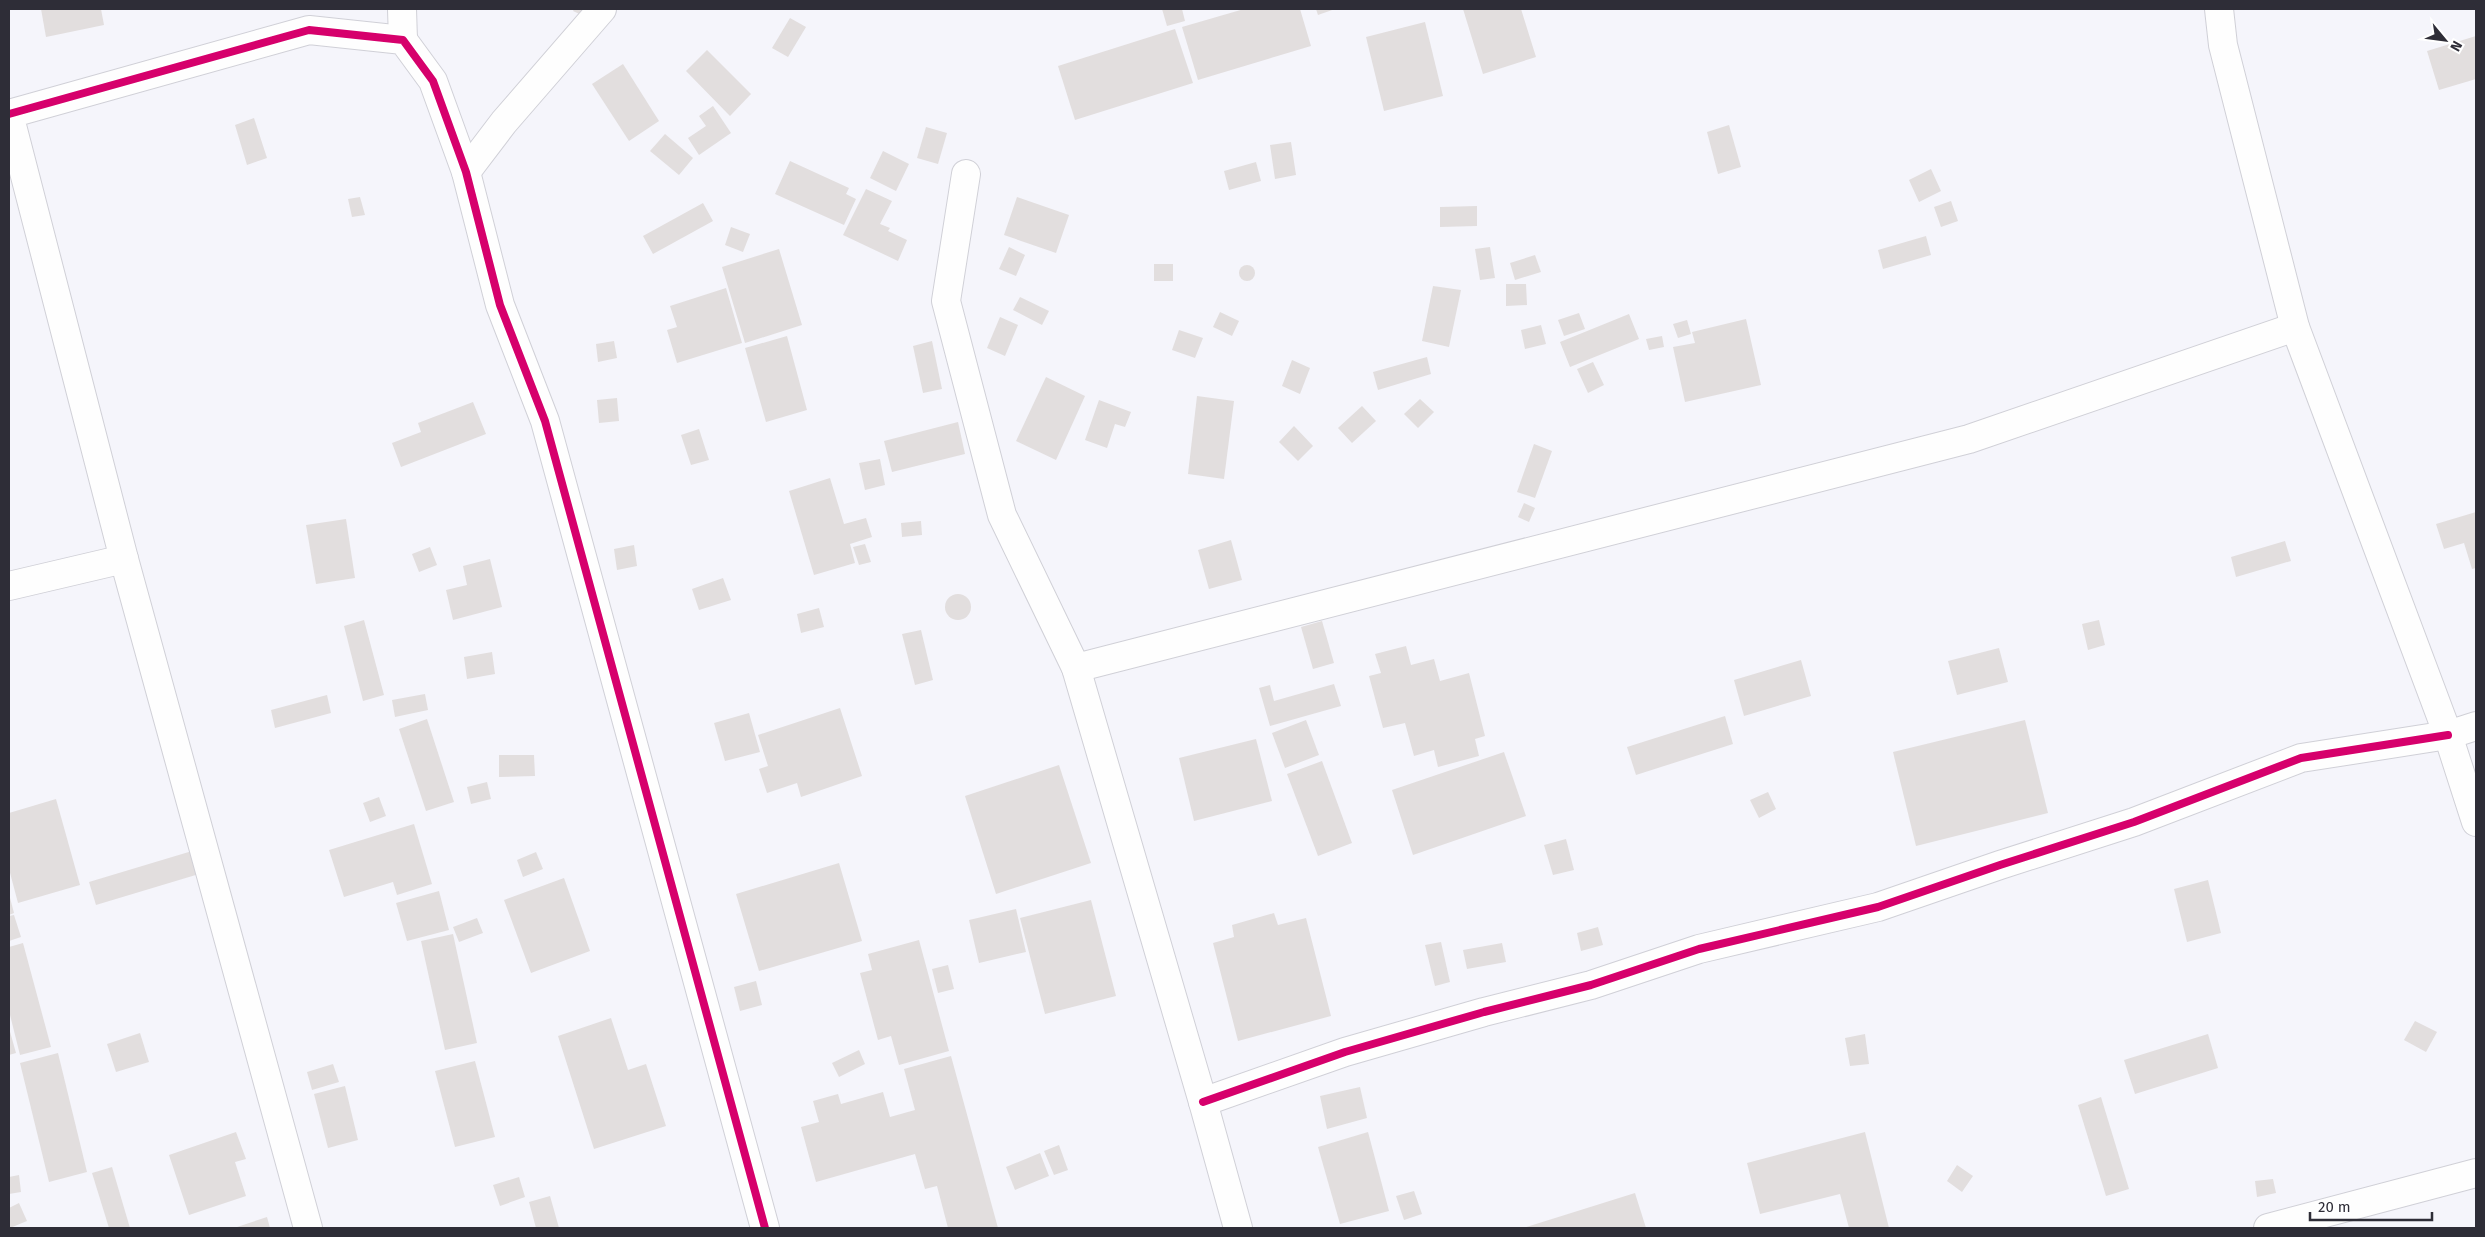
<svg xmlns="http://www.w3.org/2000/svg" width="2485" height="1237" font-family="'Fira Sans',sans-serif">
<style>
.building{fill:#e2dede}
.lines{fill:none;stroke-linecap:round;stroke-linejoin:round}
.minor-casing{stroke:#d0d0d7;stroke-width:30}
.minor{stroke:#fefefe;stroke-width:28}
.cycleway-casing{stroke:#fff;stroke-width:11}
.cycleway{stroke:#d6006c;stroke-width:8}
</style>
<rect width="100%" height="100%" fill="#f5f5fb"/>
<g class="building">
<path d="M 41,9 L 101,9 L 104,25 L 46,37 Z"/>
<path d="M 574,9 L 592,9 L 588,18 L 573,11 Z"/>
<path d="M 1162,9 L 1182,9 L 1185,21 L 1167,26 Z"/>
<path d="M 1244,9 L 1300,9 L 1311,46 L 1198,80 L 1182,27 Z"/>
<path d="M 1316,9 L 1335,9 L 1318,15 Z"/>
<path d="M 1463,9 L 1521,9 L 1536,57 L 1483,74 Z"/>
<path d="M 790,18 L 806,27 L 788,57 L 772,48 Z"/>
<path d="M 1425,22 L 1443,96 L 1384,111 L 1366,37 Z"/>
<path d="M 1175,29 L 1193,83 L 1075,120 L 1058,66 Z"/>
<path d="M 2476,36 L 2476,79 L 2439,90 L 2427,51 Z"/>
<path d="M 707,50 L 751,94 L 730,116 L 686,71 Z"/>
<path d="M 623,64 L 659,121 L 629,141 L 592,84 Z"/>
<path d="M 713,106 L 731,133 L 699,155 L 688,138 L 706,126 L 699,116 Z"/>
<path d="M 254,118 L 267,158 L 247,165 L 235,125 Z"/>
<path d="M 1729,125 L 1741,167 L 1718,174 L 1707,132 Z"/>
<path d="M 926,127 L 947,133 L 938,164 L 917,158 Z"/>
<path d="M 665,134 L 693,158 L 679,175 L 650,151 Z"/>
<path d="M 1291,142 L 1296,175 L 1275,179 L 1270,145 Z"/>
<path d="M 883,151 L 909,164 L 896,191 L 870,178 Z"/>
<path d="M 790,161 L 849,188 L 846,194 L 856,199 L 844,225 L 775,194 Z"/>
<path d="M 1256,162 L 1261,181 L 1229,190 L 1224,171 Z"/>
<path d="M 1931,169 L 1941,191 L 1919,202 L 1909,180 Z"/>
<path d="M 866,189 L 892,201 L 880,224 L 890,228 L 888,231 L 907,240 L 898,261 L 843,235 Z"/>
<path d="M 360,197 L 365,215 L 352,217 L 348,199 Z"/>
<path d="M 1017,197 L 1069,215 L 1056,253 L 1004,235 Z"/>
<path d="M 1951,201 L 1958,221 L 1941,227 L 1934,207 Z"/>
<path d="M 703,203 L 713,221 L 653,254 L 643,236 Z"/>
<path d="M 1477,206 L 1477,226 L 1440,227 L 1440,207 Z"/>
<path d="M 731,227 L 750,234 L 743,252 L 725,245 Z"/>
<path d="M 1926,236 L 1931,255 L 1883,269 L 1878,250 Z"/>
<path d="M 1009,247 L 1025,255 L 1016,276 L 999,269 Z"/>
<path d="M 1490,247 L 1495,278 L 1480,280 L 1475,249 Z"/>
<path d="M 779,249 L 802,325 L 745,343 L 722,267 Z"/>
<path d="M 1535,255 L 1541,272 L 1515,280 L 1510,263 Z"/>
<rect x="1154" y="264" width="19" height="17"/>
<circle cx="1247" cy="273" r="8"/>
<path d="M 1506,284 L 1526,284 L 1527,305 L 1506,306 Z"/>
<path d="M 1433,286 L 1461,290 L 1449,347 L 1422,341 Z"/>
<path d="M 726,288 L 742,343 L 677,363 L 667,330 L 677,327 L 670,306 Z"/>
<path d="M 1020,297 L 1049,311 L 1042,325 L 1013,310 Z"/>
<path d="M 1220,312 L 1239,321 L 1232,336 L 1213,327 Z"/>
<path d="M 1579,313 L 1585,329 L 1564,336 L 1558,320 Z"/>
<path d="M 1629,314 L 1639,339 L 1570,367 L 1560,342 Z"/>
<path d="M 1000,317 L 1018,325 L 1005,356 L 987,348 Z"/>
<path d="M 1746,319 L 1761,385 L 1685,402 L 1673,347 L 1695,343 L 1692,332 Z"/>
<path d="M 1687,320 L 1691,334 L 1678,338 L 1673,324 Z"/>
<path d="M 1541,325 L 1546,344 L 1525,349 L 1521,330 Z"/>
<path d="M 1179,330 L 1203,338 L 1195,358 L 1172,350 Z"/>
<path d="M 787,336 L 807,410 L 766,422 L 745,348 Z"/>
<path d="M 1662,336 L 1664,347 L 1649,350 L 1646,339 Z"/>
<path d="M 614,341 L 617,358 L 598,362 L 596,344 Z"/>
<path d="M 932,341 L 942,389 L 923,393 L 913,346 Z"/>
<path d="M 1427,357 L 1431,374 L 1378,390 L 1373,372 Z"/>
<path d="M 1292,360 L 1310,368 L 1300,394 L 1282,386 Z"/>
<path d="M 1593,362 L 1604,385 L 1588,393 L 1577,369 Z"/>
<path d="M 1046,377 L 1085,396 L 1056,460 L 1016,441 Z"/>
<path d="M 1197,396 L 1234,401 L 1224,479 L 1188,474 Z"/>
<path d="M 617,398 L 619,421 L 599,423 L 597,400 Z"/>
<path d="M 1420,399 L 1434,412 L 1418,428 L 1404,414 Z"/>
<path d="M 1099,400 L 1131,412 L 1125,427 L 1115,424 L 1107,448 L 1085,440 Z"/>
<path d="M 473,402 L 486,434 L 401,467 L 392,443 L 421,432 L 418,423 Z"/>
<path d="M 1362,406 L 1376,421 L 1352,443 L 1338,428 Z"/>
<path d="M 958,422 L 965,454 L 892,472 L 884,441 Z"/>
<path d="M 1294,426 L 1313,446 L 1298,461 L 1279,442 Z"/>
<path d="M 699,429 L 709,460 L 691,465 L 681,435 Z"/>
<path d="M 1534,444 L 1552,451 L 1535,498 L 1517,492 Z"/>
<path d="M 880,459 L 885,485 L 865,490 L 859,463 Z"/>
<path d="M 830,478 L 844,524 L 866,518 L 872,537 L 850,544 L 855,563 L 814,575 L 789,491 Z"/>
<path d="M 1524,503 L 1535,508 L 1529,522 L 1518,517 Z"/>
<path d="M 2476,512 L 2476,568 L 2472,569 L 2464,543 L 2444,549 L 2436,524 Z"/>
<path d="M 346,519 L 355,578 L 316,584 L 306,525 Z"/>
<path d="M 921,521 L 922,535 L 902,537 L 901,523 Z"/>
<path d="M 1231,540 L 1242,580 L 1209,589 L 1198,550 Z"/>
<path d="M 2285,541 L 2291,561 L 2236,577 L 2231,557 Z"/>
<path d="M 865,544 L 871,562 L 859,565 L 853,547 Z"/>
<path d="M 634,545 L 637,566 L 617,570 L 614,549 Z"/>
<path d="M 430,547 L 437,565 L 419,572 L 412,554 Z"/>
<path d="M 490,559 L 502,607 L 453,620 L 446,590 L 467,585 L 463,566 Z"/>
<path d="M 723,578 L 731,600 L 699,610 L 692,589 Z"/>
<circle cx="958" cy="607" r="13"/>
<path d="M 819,608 L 824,627 L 801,633 L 797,614 Z"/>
<path d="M 364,620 L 384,695 L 363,701 L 344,626 Z"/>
<path d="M 2099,620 L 2105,645 L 2088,650 L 2082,624 Z"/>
<path d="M 1322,621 L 1334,663 L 1313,669 L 1301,627 Z"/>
<path d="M 921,630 L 933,680 L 915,685 L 902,634 Z"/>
<path d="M 1406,646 L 1411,665 L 1434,659 L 1440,681 L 1469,673 L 1485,736 L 1475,739 L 1479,756 L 1438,767 L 1434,750 L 1414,756 L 1405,723 L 1383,728 L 1369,676 L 1381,673 L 1375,654 Z"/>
<path d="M 1999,648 L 2008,682 L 1957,695 L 1948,661 Z"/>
<path d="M 492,652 L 495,674 L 467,679 L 464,657 Z"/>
<path d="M 1801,660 L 1811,696 L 1744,716 L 1734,680 Z"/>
<path d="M 1334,684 L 1341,706 L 1270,726 L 1259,688 L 1270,685 L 1274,701 Z"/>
<path d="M 425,694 L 428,710 L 395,717 L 392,700 Z"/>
<path d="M 327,695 L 331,713 L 275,728 L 271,710 Z"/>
<path d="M 840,708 L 862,776 L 801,797 L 797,783 L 767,793 L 759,769 L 768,766 L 758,735 Z"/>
<path d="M 749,713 L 760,752 L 725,761 L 714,723 Z"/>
<path d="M 1725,716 L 1733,744 L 1636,775 L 1627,747 Z"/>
<path d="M 427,719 L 454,802 L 426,811 L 399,729 Z"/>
<path d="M 1306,720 L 1319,755 L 1285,768 L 1272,733 Z"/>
<path d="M 2025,720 L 2048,813 L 1916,846 L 1893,752 Z"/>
<path d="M 1256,739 L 1272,801 L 1194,821 L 1179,758 Z"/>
<path d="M 1504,752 L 1526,816 L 1413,855 L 1392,790 Z"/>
<path d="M 499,755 L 534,755 L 535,776 L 499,777 Z"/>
<path d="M 1322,761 L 1352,843 L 1318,856 L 1287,774 Z"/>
<path d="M 1059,765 L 1091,863 L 996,894 L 965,796 Z"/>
<path d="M 487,782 L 491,799 L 471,804 L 467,787 Z"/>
<path d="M 1768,792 L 1776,809 L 1759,818 L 1750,800 Z"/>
<path d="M 379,797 L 386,816 L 370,822 L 363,803 Z"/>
<path d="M 56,799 L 80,885 L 18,903 L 9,869 L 9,813 Z"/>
<path d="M 414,824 L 432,884 L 397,895 L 393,882 L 344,897 L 329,850 Z"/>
<path d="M 1566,839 L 1574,870 L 1553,875 L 1544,845 Z"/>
<path d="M 192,851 L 199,874 L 96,905 L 89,882 Z"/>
<path d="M 536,852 L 543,869 L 523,877 L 517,860 Z"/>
<path d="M 839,863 L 862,941 L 759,971 L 736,894 Z"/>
<path d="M 564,878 L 590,951 L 531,973 L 504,900 Z"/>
<path d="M 2208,880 L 2221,933 L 2187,942 L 2174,889 Z"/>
<path d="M 439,891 L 449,930 L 407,941 L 396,903 Z"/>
<path d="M 9,894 L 14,913 L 9,915 Z"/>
<path d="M 1091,900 L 1116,996 L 1045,1014 L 1020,918 Z"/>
<path d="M 1016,909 L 1026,952 L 979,963 L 969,920 Z"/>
<path d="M 1274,913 L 1278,925 L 1306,918 L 1331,1016 L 1238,1041 L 1213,943 L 1234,937 L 1232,925 Z"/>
<path d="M 14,915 L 21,937 L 9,941 L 9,916 Z"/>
<path d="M 477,918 L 483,933 L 459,942 L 453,927 Z"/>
<path d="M 1598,927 L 1603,945 L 1581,951 L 1577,933 Z"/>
<path d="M 453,934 L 477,1043 L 445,1050 L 421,941 Z"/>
<path d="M 919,940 L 949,1051 L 899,1065 L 891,1036 L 878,1040 L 860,973 L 872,970 L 868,954 Z"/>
<path d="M 1441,942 L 1450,982 L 1435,986 L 1425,945 Z"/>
<path d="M 23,943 L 51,1047 L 20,1055 L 9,1011 L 9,947 Z"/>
<path d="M 1502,943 L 1506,962 L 1467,969 L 1463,950 Z"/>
<path d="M 948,965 L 954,989 L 938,993 L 932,969 Z"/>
<path d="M 756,981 L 762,1005 L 740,1011 L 734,987 Z"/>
<path d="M 611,1018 L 628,1070 L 646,1064 L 666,1126 L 594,1149 L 558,1036 Z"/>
<path d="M 2415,1021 L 2437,1032 L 2426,1052 L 2404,1040 Z"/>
<path d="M 9,1028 L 16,1053 L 9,1055 Z"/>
<path d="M 140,1033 L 149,1062 L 116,1072 L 107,1044 Z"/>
<path d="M 1865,1034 L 1869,1064 L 1850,1066 L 1845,1038 Z"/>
<path d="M 2208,1034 L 2218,1068 L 2135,1094 L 2124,1060 Z"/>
<path d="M 859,1050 L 865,1064 L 839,1077 L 832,1063 Z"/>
<path d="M 58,1053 L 87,1172 L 49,1182 L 20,1063 Z"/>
<path d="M 951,1056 L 998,1228 L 948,1228 L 937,1186 L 925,1189 L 915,1154 L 816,1182 L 801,1127 L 819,1122 L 813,1101 L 838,1094 L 841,1104 L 883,1092 L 890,1117 L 915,1110 L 904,1069 Z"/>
<path d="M 475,1061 L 495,1137 L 455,1147 L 435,1071 Z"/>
<path d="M 333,1064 L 339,1082 L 312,1090 L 307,1072 Z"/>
<path d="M 345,1086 L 358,1140 L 328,1148 L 314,1094 Z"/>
<path d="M 1360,1087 L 1367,1118 L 1327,1129 L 1320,1096 Z"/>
<path d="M 2101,1097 L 2129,1189 L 2106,1196 L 2078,1105 Z"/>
<path d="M 236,1132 L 246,1159 L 235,1162 L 246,1196 L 189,1215 L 169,1155 Z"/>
<path d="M 1368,1132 L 1389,1211 L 1340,1224 L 1318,1147 Z"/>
<path d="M 1865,1132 L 1889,1228 L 1849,1228 L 1840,1194 L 1760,1214 L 1747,1163 Z"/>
<path d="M 1059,1145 L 1068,1170 L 1054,1175 L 1044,1151 Z"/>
<path d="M 1040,1153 L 1049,1176 L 1015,1190 L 1006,1167 Z"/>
<path d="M 1957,1165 L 1973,1176 L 1962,1192 L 1947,1181 Z"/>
<path d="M 112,1167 L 130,1228 L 109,1228 L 92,1173 Z"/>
<path d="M 19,1175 L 21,1192 L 9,1194 L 9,1177 Z"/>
<path d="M 519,1177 L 525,1197 L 500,1206 L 493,1185 Z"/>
<path d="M 2273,1179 L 2276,1193 L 2257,1197 L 2255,1181 Z"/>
<path d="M 1414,1191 L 1422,1214 L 1404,1220 L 1396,1196 Z"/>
<path d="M 1635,1193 L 1646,1228 L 1523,1228 Z"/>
<path d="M 550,1196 L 559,1228 L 536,1228 L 529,1202 Z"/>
<path d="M 19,1203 L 27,1221 L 10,1228 L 9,1208 Z"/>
<path d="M 267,1217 L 270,1228 L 234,1228 Z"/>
</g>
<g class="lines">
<defs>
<g id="minor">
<path d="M 402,9 L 403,40"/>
<path d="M 2219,9 L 2223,45 L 2295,327 L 2448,735 L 2476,822"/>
<path d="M 466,172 L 504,122 L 602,9"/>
<path d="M 966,174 L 946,301 L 1002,515 L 1076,668 L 1203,1102 L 1238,1228"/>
<path d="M 9,586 L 124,559"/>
<path d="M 1076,668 L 1969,439 L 2295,327"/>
<path d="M 1203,1102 L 1345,1052 L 1484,1012 L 1591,985 L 1699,949 L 1878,907 L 2000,865 L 2134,822 L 2301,758 L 2448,735 L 2476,726"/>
<path d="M 308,1228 L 124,559 L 9,114 L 309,30 L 403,40 L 433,81 L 466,172 L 500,305 L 545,421 L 765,1228"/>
<path d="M 2268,1228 L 2476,1173"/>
</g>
</defs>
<use href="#minor" class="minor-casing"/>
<use href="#minor" class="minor"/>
<defs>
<g id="cycleway">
<path d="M 9,114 L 309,30 L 403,40 L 433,81 L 466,172 L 500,305 L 545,421 L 765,1228"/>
<path d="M 1203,1102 L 1345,1052 L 1484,1012 L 1591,985 L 1699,949 L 1878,907 L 2000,865 L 2134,822 L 2301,758 L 2448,735"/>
</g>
</defs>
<use href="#cycleway" class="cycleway-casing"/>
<use href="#cycleway" class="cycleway"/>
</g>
<rect width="2485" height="1237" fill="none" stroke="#2e2d37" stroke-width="20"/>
<g transform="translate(2445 40) rotate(119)" stroke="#ffffff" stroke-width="4" paint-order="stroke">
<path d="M0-4L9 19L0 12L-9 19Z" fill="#2e2d37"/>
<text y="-8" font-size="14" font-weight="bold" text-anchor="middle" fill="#2e2d37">N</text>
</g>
<path d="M2310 1212v8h122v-8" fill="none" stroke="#2e2d37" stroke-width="2.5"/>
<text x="2318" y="1212" font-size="15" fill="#2e2d37" stroke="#ffffff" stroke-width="4" paint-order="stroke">20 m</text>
</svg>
